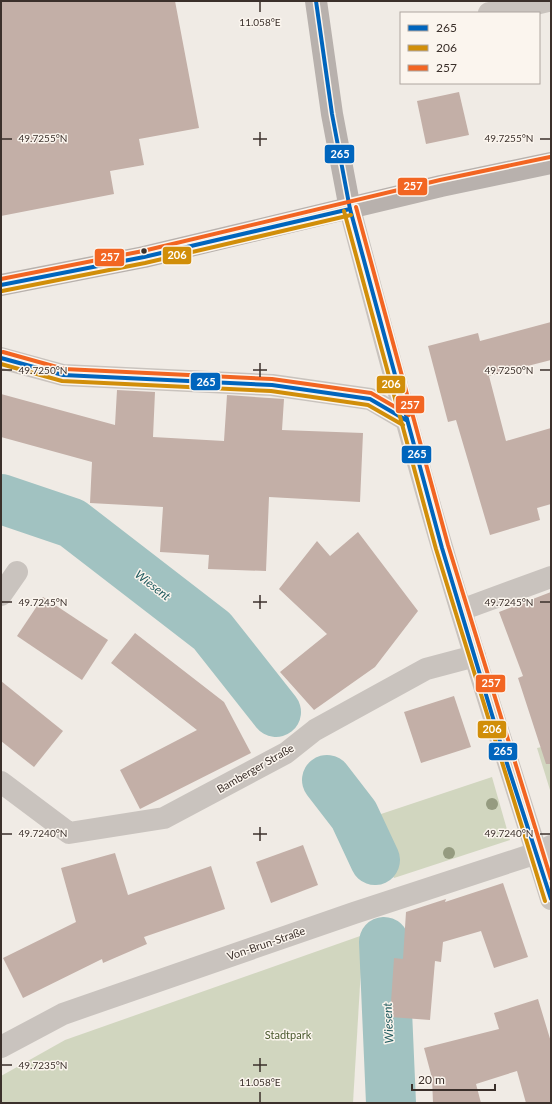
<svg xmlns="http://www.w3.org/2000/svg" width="552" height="1104" font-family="Lato,sans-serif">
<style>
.green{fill:#d1d6bf}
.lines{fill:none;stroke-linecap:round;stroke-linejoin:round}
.river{stroke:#a1c2c1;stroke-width:50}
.building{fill:#c3afa7}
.minor{stroke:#c9c3be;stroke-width:22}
.major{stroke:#b8b1ad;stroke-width:22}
.bus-1-casing{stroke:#fbf5ee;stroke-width:7}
.bus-2-casing{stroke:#fbf5ee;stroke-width:7}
.bus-3-casing{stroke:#fbf5ee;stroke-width:7}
.bus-1{stroke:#0065bd;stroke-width:4}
.bus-2{stroke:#d18e09;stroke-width:4}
.bus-3{stroke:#f26522;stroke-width:4}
.tree{fill:#959b80}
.ticks{fill:none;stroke:#3b302b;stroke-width:1.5}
.bus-dot{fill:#3b302b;stroke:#fbf5ee;stroke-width:1.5}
.labels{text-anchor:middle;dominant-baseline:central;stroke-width:3;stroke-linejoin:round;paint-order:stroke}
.street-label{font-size:11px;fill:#3b302b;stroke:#fbf5ee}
.park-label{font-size:11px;fill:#4a5a2e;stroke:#fbf5ee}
.water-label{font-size:12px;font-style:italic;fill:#1f5a5e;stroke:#fbf5ee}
.ticks-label{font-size:10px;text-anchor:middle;fill:#3b302b;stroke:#fbf5ee;stroke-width:3;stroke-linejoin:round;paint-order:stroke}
.line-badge{stroke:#fbf5ee;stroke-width:1.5}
.badge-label{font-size:11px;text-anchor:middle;font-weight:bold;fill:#fff}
</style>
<rect width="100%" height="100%" fill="#f0ebe5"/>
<g class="green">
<path d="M 551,745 L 551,790 L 550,790 L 537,748 Z"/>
<path d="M 492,777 L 510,840 L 394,878 L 372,817 Z"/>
<path d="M 363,935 L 353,1103 L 1,1103 L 1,1076 L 65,1040 Z"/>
</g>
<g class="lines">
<g class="river">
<path d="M 1,499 L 72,523 L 212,631 L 276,712"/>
<path d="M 327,780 L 354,815 L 375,860"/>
<path d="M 384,942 L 391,1103"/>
</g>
</g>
<g class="building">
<path d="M 1,1 L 175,1 L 199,128 L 139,139 L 144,165 L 110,171 L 114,194 L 1,216 Z"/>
<path d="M 459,92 L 469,135 L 426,144 L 417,101 Z"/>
<path d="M 551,322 L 551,360 L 489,376 L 506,441 L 551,428 L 551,504 L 537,508 L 540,520 L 490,535 L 456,420 L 448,422 L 428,346 L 478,333 L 480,341 Z"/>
<path d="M 117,390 L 155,392 L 153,437 L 224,441 L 227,395 L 284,399 L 282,430 L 363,433 L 360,502 L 269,497 L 266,571 L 208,569 L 209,555 L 160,552 L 163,507 L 90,503 L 92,462 L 1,437 L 1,394 L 115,425 Z"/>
<path d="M 358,532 L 418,611 L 375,667 L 314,710 L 280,672 L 327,634 L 279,589 L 317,541 L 330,556 Z"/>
<path d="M 551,592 L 551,764 L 546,764 L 518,678 L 523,676 L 499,612 Z"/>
<path d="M 43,597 L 108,640 L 82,680 L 17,636 Z"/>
<path d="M 135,633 L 224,702 L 251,753 L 140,809 L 120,770 L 197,730 L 111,663 Z"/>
<path d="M 1,681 L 63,731 L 34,767 L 1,741 Z"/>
<path d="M 454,696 L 471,747 L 421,763 L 404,712 Z"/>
<path d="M 303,845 L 318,885 L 271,903 L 256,862 Z"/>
<path d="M 115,853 L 128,895 L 211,866 L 225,909 L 144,937 L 147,944 L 103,963 L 102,959 L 23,998 L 3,958 L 76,922 L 61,868 Z"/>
<path d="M 503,883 L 528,957 L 494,968 L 481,931 L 443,942 L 441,962 L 435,961 L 430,1020 L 390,1017 L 394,958 L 403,959 L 406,912 L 446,899 L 445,902 Z"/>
<path d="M 538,999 L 551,1042 L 551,1103 L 526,1103 L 517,1071 L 476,1084 L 481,1103 L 433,1103 L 432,1078 L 424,1048 L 499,1029 L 494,1013 Z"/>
</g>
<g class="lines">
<g class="minor">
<path d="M 489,13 L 514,9 L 548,1"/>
<path d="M 350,209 C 380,322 409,435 442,547 C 476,665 515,782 551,899"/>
<path d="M 1,358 L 63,375 L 272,385 L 370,399 L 406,420"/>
<path d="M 1,595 L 17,572"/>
<path d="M 461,610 L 551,577"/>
<path d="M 1,782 L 69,833 L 164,818 L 286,753 L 315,730 L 426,669 L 475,656"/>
<path d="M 1,1047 L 63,1014 L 354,913 L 537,853 L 551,846"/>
</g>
<g class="major">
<path d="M 316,1 L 332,114 L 350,209"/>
<path d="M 1,285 L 144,257 L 441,186 L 551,163"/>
</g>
<defs>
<g id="bus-1">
<path d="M 316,1 L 332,114 L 350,209 L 442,548 L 502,748 L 551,899"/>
<path d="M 1,285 L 144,257 L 350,209"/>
<path d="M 1,358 L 63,375 L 272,385 L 370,399 L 406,420"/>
</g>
<g id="bus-2">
<path d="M 344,211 L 436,549 L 545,901"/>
<path d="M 2,291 L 145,263 L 351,215"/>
<path d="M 1,364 L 62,381 L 271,391 L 368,405 L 403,425"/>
</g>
<g id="bus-3">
<path d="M 356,207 L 448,545 L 551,879"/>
<path d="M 1,279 L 143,251 L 440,180 L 550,157"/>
<path d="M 3,352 L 64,369 L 272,379 L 371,393 L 409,415"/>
</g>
</defs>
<use href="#bus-1" class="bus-1-casing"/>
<use href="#bus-2" class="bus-2-casing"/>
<use href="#bus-3" class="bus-3-casing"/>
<use href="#bus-1" class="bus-1"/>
<use href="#bus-2" class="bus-2"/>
<use href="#bus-3" class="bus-3"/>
</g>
<g class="tree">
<circle cx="492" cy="804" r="6"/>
<circle cx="449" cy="853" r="6"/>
</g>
<path class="ticks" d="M 260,2 L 260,12M 260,132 L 260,146M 2,139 L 12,139M 253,139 L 267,139M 540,139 L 550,139M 260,363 L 260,377M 2,370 L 12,370M 253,370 L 267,370M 540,370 L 550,370M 260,595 L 260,609M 2,602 L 12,602M 253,602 L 267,602M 540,602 L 550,602M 260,827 L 260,841M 2,834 L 12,834M 253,834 L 267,834M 540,834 L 550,834M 260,1058 L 260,1072M 2,1065 L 12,1065M 253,1065 L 267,1065M 260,1092 L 260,1102"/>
<circle class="bus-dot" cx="144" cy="251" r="3.5"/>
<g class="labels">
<g class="street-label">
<text transform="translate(255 768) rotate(-30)">Bamberger Straße</text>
<text transform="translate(266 943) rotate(-19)">Von-Brun-Straße</text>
</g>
<g class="park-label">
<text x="288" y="1034">Stadtpark</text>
</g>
<g class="water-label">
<text transform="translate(153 585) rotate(38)">Wiesent</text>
<text transform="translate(388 1023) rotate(-93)">Wiesent</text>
</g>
</g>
<g class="ticks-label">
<text x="260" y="26">11.058°E</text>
<text x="43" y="142">49.7255°N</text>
<text x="509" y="142">49.7255°N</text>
<text x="43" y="374">49.7250°N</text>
<text x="509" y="374">49.7250°N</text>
<text x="43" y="606">49.7245°N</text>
<text x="509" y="606">49.7245°N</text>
<text x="43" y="837">49.7240°N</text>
<text x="509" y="837">49.7240°N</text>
<text x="43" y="1069">49.7235°N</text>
<text x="260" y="1086">11.058°E</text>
</g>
<g class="line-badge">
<rect x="324" y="144" width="31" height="20" rx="4" fill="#0065bd"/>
<rect x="397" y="177" width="31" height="19" rx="4" fill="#f26522"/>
<rect x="162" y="246" width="30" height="19" rx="4" fill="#d18e09"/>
<rect x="94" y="248" width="31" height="19" rx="4" fill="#f26522"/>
<rect x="190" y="372" width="31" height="19" rx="4" fill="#0065bd"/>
<rect x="376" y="375" width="30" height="19" rx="4" fill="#d18e09"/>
<rect x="395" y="395" width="30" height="19" rx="4" fill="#f26522"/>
<rect x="401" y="445" width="31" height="19" rx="4" fill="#0065bd"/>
<rect x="475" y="674" width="31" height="19" rx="4" fill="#f26522"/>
<rect x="477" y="720" width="30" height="19" rx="4" fill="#d18e09"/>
<rect x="488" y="742" width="30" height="19" rx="4" fill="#0065bd"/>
</g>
<g class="badge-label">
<text x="340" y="158">265</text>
<text x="413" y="190">257</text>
<text x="177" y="259">206</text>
<text x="110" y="261">257</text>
<text x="206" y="386">265</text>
<text x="391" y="388">206</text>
<text x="410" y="409">257</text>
<text x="417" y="458">265</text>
<text x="491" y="687">257</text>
<text x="492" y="733">206</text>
<text x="503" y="755">265</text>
</g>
<rect width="552" height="1104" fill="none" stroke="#3b302b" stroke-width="4"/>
<rect x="400" y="12" width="140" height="72" fill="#fbf5ee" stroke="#aea6a0"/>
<rect x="408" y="25" width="20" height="6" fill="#0065bd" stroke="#aea6a0"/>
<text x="436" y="32" font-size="12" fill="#3b302b">265</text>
<rect x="408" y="45" width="20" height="6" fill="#d18e09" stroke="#aea6a0"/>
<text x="436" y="52" font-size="12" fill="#3b302b">206</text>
<rect x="408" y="65" width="20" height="6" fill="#f26522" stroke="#aea6a0"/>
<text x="436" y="72" font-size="12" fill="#3b302b">257</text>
<path d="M412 1084v6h83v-6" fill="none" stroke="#3b302b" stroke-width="2"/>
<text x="418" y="1084" font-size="12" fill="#3b302b" stroke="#fbf5ee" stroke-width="3" paint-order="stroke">20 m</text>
</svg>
